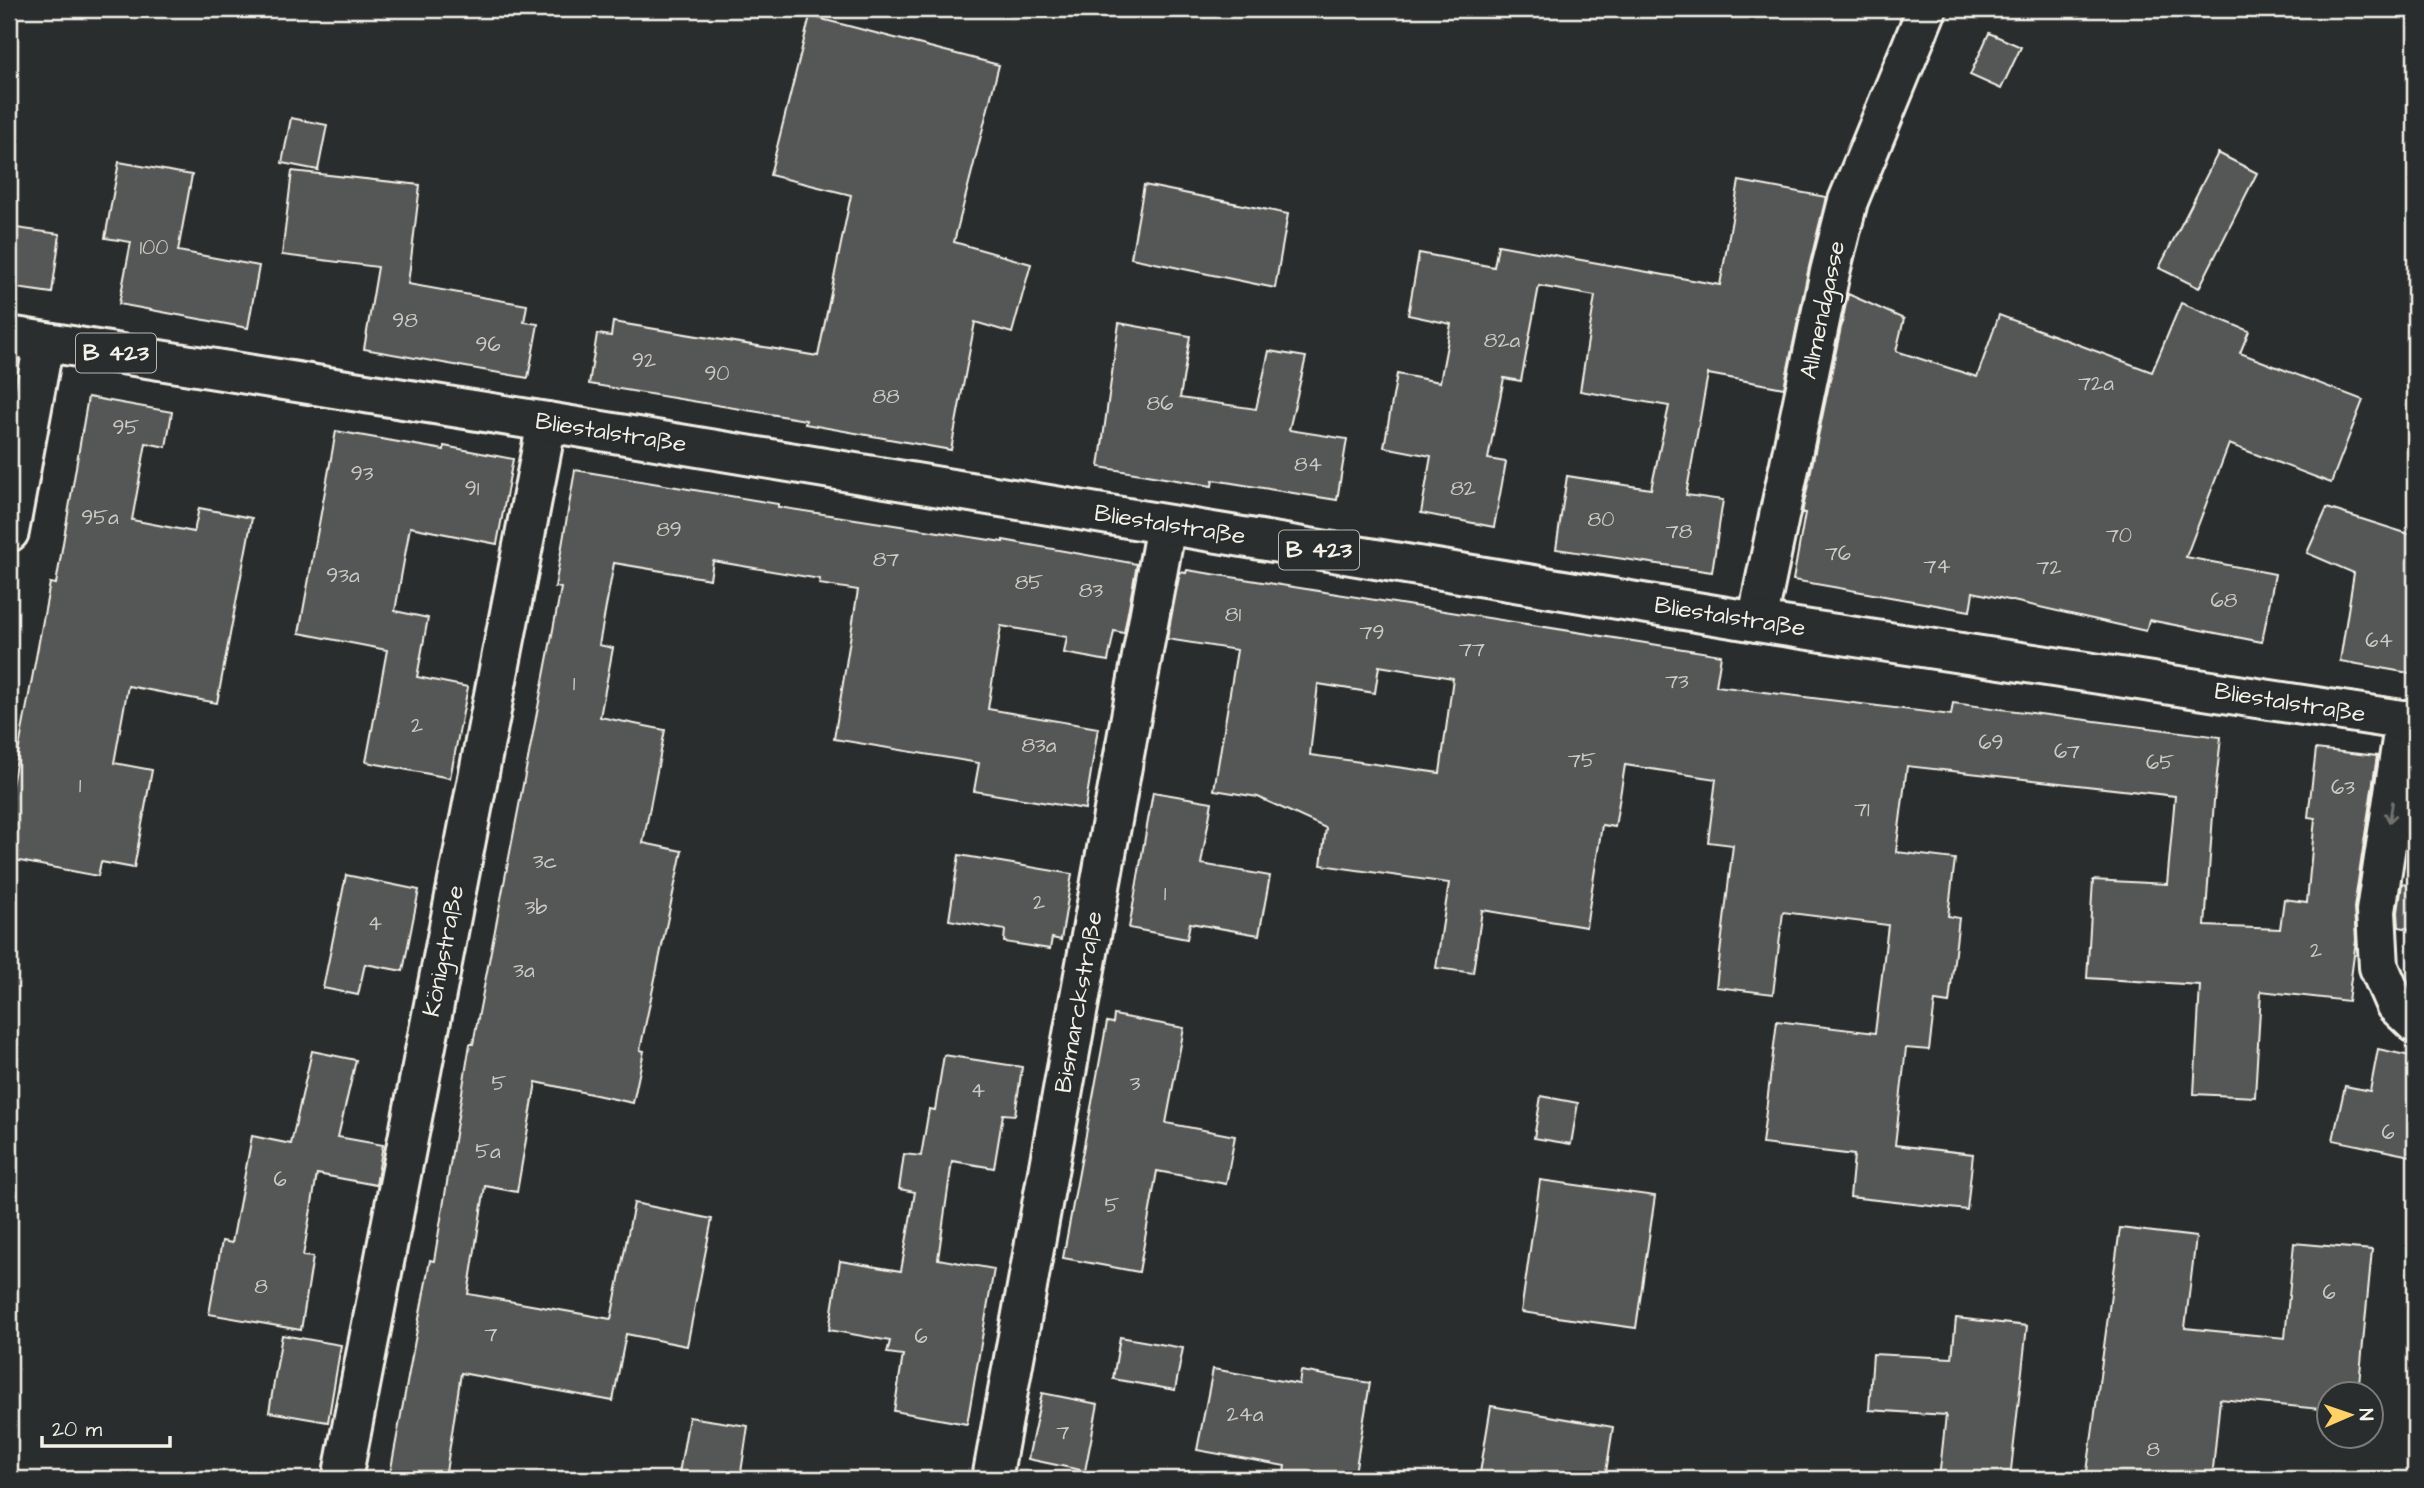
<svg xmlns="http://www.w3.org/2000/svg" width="2424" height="1488" font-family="'Architects Daughter',sans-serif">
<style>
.building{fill:#555756;stroke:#f4f1e8;stroke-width:2;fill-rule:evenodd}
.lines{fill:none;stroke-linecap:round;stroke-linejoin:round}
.minor-casing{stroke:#f4f1e8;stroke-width:44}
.major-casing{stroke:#f4f1e8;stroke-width:44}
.minor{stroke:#2a2d2e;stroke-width:38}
.major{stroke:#2a2d2e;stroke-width:38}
.oneway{stroke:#71726f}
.labels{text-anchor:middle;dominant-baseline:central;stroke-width:5;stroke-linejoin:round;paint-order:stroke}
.number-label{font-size:21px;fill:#cccac4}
.shield{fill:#2a2d2e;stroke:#b7b6b0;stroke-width:2}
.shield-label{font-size:23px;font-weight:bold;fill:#f4f1e8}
.street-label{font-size:24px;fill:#f4f1e8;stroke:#2a2d2e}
</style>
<rect width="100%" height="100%" fill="#2a2d2e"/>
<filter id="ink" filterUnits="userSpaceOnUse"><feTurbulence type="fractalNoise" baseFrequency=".0143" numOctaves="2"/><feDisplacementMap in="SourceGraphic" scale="14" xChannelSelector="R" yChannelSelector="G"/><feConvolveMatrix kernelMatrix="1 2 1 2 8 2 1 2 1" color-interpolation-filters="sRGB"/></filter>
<g filter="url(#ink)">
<g class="building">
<path d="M 810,16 L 999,65 L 954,242 L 1031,264 L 1012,333 L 975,322 L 951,450 L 805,424 L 806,420 L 589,384 L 597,334 L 611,336 L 613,322 L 818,356 L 851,195 L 770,175 Z"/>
<path d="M 1989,33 L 2021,47 L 2001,89 L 1970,75 Z"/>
<path d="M 291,118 L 327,125 L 318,170 L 282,163 Z"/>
<path d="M 2218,153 L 2257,173 L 2199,288 L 2159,268 Z"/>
<path d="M 119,162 L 192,175 L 178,251 L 259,266 L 248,328 L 119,304 L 131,242 L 105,238 Z"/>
<path d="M 292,171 L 420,185 L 408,284 L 527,305 L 524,322 L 538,324 L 528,378 L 364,349 L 378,267 L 282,255 Z"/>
<path d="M 1739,181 L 1826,197 L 1809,267 L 1784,388 L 1708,374 L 1686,495 L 1723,500 L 1712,572 L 1556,549 L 1567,476 L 1651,489 L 1669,406 L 1580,391 L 1595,296 L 1539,286 L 1521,381 L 1504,378 L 1488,459 L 1506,462 L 1494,527 L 1421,513 L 1431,456 L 1384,447 L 1397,374 L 1440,382 L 1451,324 L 1408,315 L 1419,253 L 1494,267 L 1498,245 L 1720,285 Z"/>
<path d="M 1144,185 L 1288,214 L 1275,288 L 1131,258 Z"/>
<path d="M 9,227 L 60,234 L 52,293 L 9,287 Z"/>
<path d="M 1848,294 L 1904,319 L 1896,351 L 1977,377 L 1999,315 L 2152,372 L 2181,303 L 2249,331 L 2240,353 L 2363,400 L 2331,483 L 2229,444 L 2186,557 L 2275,574 L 2262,642 L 2149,620 L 2146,631 L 1973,592 L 1970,611 L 1793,580 L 1805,513 L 1802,513 Z"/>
<path d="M 1119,323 L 1190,336 L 1180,398 L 1256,409 L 1269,351 L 1306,357 L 1289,430 L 1347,439 L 1337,500 L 1213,480 L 1212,486 L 1099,467 Z"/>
<path d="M 88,397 L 172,412 L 166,447 L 146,443 L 132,520 L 194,532 L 199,508 L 252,518 L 217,703 L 128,686 L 114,763 L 152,770 L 134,868 L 101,862 L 98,876 L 9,859 L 9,801 L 50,583 L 56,584 Z"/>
<path d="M 336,431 L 444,450 L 444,446 L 513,459 L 497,544 L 410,527 L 395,611 L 428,618 L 417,677 L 468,687 L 450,778 L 366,762 L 387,650 L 299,633 Z"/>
<path d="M 575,470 L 778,504 L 778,507 L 1003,542 L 1003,540 L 1137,564 L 1124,633 L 1114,631 L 1108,661 L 1064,653 L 1067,637 L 1001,626 L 988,709 L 1098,728 L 1085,809 L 974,791 L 979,763 L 834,739 L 858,590 L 819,584 L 820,579 L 713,561 L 710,579 L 614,563 L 599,645 L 613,648 L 600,717 L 665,730 L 643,843 L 682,851 L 640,1050 L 644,1051 L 633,1103 L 536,1082 L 517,1192 L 485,1186 L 468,1294 L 611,1319 L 634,1203 L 712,1219 L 687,1346 L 626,1334 L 613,1401 L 461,1373 L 445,1479 L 389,1479 L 430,1260 L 434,1261 L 470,1044 L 473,1044 L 561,588 L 555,587 Z"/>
<path d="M 2327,508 L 2415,536 L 2415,674 L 2340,661 L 2354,573 L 2307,553 Z"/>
<path d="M 1187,570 L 1721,655 L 1716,686 L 1951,715 L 1953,703 L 2221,737 L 2214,801 L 2205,926 L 2280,929 L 2284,899 L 2307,902 L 2315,818 L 2308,817 L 2316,749 L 2377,756 L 2354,908 L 2356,940 L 2348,1001 L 2261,991 L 2255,1097 L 2194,1094 L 2200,985 L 2087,978 L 2093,880 L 2167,884 L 2175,796 L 1907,766 L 1896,852 L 1955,859 L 1948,916 L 1959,918 L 1949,1003 L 1935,1001 L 1929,1050 L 1906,1048 L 1895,1145 L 1973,1154 L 1967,1210 L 1850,1197 L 1854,1155 L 1762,1144 L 1777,1021 L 1875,1033 L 1888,925 L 1783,912 L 1773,994 L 1716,987 L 1733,845 L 1708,842 L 1716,779 L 1625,765 L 1615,827 L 1602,825 L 1586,927 L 1482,910 L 1473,973 L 1436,968 L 1449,883 L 1321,865 L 1326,828 L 1258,797 L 1214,790 L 1237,650 L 1167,639 L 1180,572 L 1186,573 ZM 1379,666 L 1453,678 L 1440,773 L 1310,755 L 1318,684 L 1375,693 Z"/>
<path d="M 1153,792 L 1212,802 L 1201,864 L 1270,876 L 1259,935 L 1190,923 L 1187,939 L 1129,928 Z"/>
<path d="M 959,855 L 1072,874 L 1061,940 L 1052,938 L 1050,949 L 1004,942 L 1005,930 L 949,920 Z"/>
<path d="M 346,875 L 419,890 L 403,971 L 365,964 L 358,995 L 323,988 Z"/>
<path d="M 2402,884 L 2415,886 L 2415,930 L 2399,927 L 2398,912 Z"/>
<path d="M 1114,1015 L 1184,1028 L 1166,1123 L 1235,1136 L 1226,1184 L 1157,1171 L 1139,1272 L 1063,1258 L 1107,1022 L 1113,1023 Z"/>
<path d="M 2378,1049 L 2415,1057 L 2415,1157 L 2333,1140 L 2345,1086 L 2370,1091 Z"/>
<path d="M 312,1051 L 356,1060 L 338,1137 L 383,1145 L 376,1185 L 317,1174 L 303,1256 L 313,1257 L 301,1330 L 209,1314 L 222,1241 L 232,1243 L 252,1136 L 291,1144 Z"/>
<path d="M 944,1055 L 1022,1067 L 1015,1115 L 1003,1114 L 994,1168 L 952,1161 L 938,1259 L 994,1269 L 967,1424 L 894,1411 L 903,1355 L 887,1353 L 890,1341 L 829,1330 L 840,1261 L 901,1271 L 915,1192 L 899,1189 L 904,1154 L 921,1156 L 929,1109 L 935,1110 Z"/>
<path d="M 1541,1096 L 1578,1103 L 1571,1144 L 1534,1138 Z"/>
<path d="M 1540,1180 L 1655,1196 L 1636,1328 L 1521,1312 Z"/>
<path d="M 2120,1228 L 2196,1237 L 2185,1328 L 2285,1338 L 2294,1243 L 2372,1250 L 2358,1394 L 2329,1394 L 2329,1410 L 2220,1399 L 2212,1479 L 2086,1479 Z"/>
<path d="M 1956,1318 L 2027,1326 L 2010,1479 L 1939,1479 L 1946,1415 L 1869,1410 L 1873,1354 L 1952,1358 Z"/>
<path d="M 282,1335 L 341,1345 L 328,1422 L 269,1412 Z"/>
<path d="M 1120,1337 L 1183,1348 L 1175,1390 L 1113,1379 Z"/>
<path d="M 1213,1369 L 1299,1384 L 1301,1371 L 1370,1383 L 1354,1479 L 1283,1479 L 1285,1466 L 1197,1450 Z"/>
<path d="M 1042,1393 L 1098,1404 L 1085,1471 L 1028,1459 Z"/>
<path d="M 1491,1406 L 1613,1427 L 1605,1479 L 1479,1479 Z"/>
<path d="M 689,1417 L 748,1426 L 740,1479 L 678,1479 Z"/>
</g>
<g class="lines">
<defs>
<g id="minor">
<path d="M 9,532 L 44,342"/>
<path d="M 1757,622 L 1830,272 L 1848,201 L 1927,9"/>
<path d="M 2405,720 L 2376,911 L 2379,967 L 2395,1004 L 2415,1023"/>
<path d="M 342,1479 L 547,422"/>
<path d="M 992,1479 L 1166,525"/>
</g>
<path id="major" d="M 9,336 L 547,422 L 1757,622 L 2415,722"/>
</defs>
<use href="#minor" class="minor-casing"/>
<use href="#major" class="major-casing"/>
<use href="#minor" class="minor"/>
<use href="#major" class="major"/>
</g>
<defs><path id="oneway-shaft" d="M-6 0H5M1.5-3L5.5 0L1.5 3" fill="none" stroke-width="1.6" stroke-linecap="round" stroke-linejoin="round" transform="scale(1.75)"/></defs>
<use class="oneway" href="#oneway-shaft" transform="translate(2391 812) rotate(99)"/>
</g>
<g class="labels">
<g class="number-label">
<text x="154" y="247">100</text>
<text x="405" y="320">98</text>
<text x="1502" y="340">82a</text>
<text x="488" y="344">96</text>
<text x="644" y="360">92</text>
<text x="717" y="373">90</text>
<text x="2096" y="383">72a</text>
<text x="886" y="396">88</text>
<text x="1160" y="403">86</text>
<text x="126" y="427">95</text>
<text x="1308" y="464">84</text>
<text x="362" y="473">93</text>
<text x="472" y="488">91</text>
<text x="1463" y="488">82</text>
<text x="100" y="517">95a</text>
<text x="1601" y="519">80</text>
<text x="669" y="529">89</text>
<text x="1679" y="531">78</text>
<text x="2119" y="535">70</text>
<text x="1838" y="553">76</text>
<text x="886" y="559">87</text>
<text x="1937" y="566">74</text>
<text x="2049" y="567">72</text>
<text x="343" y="575">93a</text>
<text x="1029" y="582">85</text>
<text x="1091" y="590">83</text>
<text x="2224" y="600">68</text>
<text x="1233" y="614">81</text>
<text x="1372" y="632">79</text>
<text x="2379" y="640">64</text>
<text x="1472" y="649">77</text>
<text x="1677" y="681">73</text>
<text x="574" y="683">1</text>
<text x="417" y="725">2</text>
<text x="1991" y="742">69</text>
<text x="1039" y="745">83a</text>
<text x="2067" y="751">67</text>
<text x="1582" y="760">75</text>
<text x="2160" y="762">65</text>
<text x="80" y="785">1</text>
<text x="2343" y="787">63</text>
<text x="1862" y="809">71</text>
<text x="545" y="861">3c</text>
<text x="1165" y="893">1</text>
<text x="1039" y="902">2</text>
<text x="536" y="907">3b</text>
<text x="375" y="923">4</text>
<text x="2316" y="950">2</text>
<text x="524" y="970">3a</text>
<text x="499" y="1083">5</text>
<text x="1135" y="1083">3</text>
<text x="978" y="1090">4</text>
<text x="2388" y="1132">6</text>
<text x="488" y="1151">5a</text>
<text x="280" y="1179">6</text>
<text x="1112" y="1205">5</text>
<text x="261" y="1286">8</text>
<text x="2329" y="1292">6</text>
<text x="491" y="1334">7</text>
<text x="921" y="1336">6</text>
<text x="1245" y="1414">24a</text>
<text x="1063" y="1432">7</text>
<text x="2153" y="1449">8</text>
</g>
<g class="shield">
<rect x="76" y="333.5" width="80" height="39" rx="5"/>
<rect x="1279" y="530.5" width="80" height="39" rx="5"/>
</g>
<g class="shield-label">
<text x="116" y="353">B 423</text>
<text x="1319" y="550">B 423</text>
</g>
<g class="street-label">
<text transform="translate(1823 310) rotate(-78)">Allmendgasse</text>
<text transform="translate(611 433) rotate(9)">Bliestalstraße</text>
<text transform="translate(1170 525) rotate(9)">Bliestalstraße</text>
<text transform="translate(1730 617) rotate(9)">Bliestalstraße</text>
<text transform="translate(2290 703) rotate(9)">Bliestalstraße</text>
<text transform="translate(444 951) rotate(-79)">Königstraße</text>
<text transform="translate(1079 1002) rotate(-80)">Bismarckstraße</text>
</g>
</g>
<rect width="2424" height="1488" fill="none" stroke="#2a2d2e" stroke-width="35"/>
<rect x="18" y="18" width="2389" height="1453" fill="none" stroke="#f4f1e8" stroke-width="2.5" filter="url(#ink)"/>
<g transform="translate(2350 1415) rotate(88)"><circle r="33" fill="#2a2d2e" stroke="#7b7b78" stroke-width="2"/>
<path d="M0-5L12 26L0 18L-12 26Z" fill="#ffd166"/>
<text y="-10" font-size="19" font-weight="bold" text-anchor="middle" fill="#f4f1e8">N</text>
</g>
<path d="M42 1436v10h128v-10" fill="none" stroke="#f4f1e8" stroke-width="3.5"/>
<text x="52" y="1436" font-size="21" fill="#f4f1e8" stroke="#2a2d2e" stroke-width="5" paint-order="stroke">20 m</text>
</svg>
